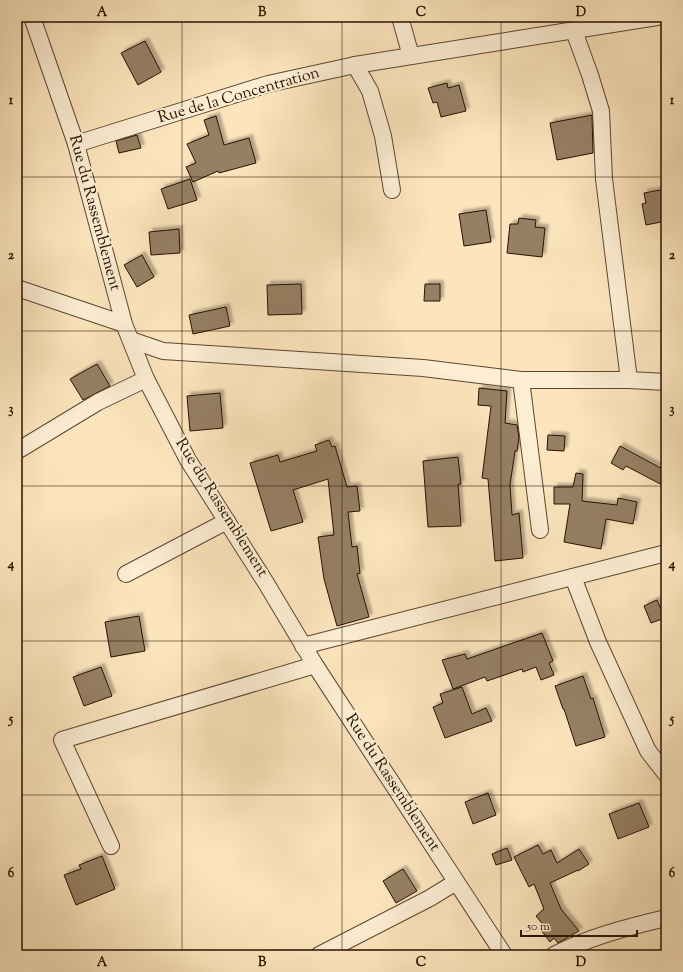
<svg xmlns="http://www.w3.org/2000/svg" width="683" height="972" font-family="'Sorts Mill Goudy',serif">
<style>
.building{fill:#967f63;stroke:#271101;filter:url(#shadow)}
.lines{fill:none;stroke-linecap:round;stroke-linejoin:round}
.minor-casing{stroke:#5c4630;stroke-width:18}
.minor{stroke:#fdeed4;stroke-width:16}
.grid{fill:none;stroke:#271101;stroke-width:1;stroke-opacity:0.55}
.labels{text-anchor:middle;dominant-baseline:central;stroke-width:4;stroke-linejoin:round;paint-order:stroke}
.street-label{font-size:16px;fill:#271101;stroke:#fdeed4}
.neatline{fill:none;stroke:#271101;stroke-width:1.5}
.grid-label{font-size:13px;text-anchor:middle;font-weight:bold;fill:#271101}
</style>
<defs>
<filter id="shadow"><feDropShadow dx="3.5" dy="-3.5" stdDeviation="1" flood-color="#0004"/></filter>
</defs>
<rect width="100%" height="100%" fill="#fce5bd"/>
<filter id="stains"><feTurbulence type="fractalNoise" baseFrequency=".005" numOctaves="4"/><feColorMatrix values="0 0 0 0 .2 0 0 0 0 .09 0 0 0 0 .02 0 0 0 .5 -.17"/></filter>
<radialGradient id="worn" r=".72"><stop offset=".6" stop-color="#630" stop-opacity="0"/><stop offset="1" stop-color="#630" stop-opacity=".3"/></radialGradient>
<g class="building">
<path d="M 145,41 L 161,72 L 138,85 L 121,53 Z"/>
<path d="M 447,83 L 448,88 L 459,85 L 466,111 L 441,117 L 437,102 L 433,103 L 428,88 Z"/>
<path d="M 592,115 L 593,153 L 557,160 L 550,123 Z"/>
<path d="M 216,116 L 224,145 L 249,138 L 256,163 L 219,173 L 218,171 L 193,182 L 186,167 L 196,163 L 187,144 L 209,135 L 204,120 Z"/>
<path d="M 137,135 L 141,148 L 119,153 L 116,141 Z"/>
<path d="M 190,179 L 197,200 L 168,209 L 161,189 Z"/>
<path d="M 666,189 L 666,221 L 646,225 L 642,204 L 646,203 L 644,193 Z"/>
<path d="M 486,210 L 491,242 L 464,246 L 459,214 Z"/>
<path d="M 519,218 L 536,220 L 535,227 L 545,228 L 542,257 L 507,253 L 510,224 L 518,224 Z"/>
<path d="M 179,229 L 180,253 L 151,255 L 149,232 Z"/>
<path d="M 142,255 L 154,277 L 137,287 L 124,265 Z"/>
<path d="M 301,284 L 302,314 L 268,315 L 267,285 Z"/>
<path d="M 425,284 L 440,284 L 440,301 L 424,301 Z"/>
<path d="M 226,307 L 230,326 L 193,334 L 189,315 Z"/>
<path d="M 97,364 L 110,386 L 83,400 L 70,379 Z"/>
<path d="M 479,388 L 507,391 L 505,423 L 517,425 L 519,438 L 517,451 L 515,451 L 510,485 L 512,515 L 519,513 L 523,558 L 495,561 L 488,479 L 482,478 L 491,406 L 478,405 Z"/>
<path d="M 220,393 L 223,428 L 190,431 L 187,396 Z"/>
<path d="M 548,435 L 565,436 L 564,451 L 547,450 Z"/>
<path d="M 329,440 L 332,447 L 335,446 L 347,487 L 357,486 L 360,511 L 348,512 L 352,547 L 357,546 L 360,573 L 357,574 L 369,617 L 337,626 L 324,579 L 318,537 L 334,535 L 328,479 L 293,490 L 303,522 L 271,531 L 250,463 L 278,455 L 280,462 L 317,451 L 315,445 Z"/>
<path d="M 620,446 L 666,471 L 666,487 L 626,466 L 623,470 L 611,463 Z"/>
<path d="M 458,457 L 461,484 L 458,484 L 461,526 L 428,527 L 423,461 Z"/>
<path d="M 576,473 L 583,474 L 582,501 L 617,505 L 618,498 L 637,502 L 633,524 L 606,519 L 601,549 L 564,542 L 570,504 L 554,504 L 554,487 L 573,487 Z"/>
<path d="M 657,600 L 665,618 L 651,623 L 644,606 Z"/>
<path d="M 139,616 L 145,651 L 111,657 L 105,622 Z"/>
<path d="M 542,633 L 553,661 L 549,663 L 554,675 L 541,680 L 536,667 L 523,672 L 522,669 L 487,681 L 485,677 L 453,689 L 442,660 L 465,654 L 467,659 Z"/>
<path d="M 101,667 L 112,696 L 84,706 L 73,677 Z"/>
<path d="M 583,676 L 591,699 L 593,698 L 605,737 L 576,746 L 564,709 L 563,709 L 555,686 Z"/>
<path d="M 462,687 L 472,714 L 486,708 L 492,721 L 445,738 L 433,707 L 443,703 L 440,694 Z"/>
<path d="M 488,793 L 496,815 L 473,824 L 465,802 Z"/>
<path d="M 639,803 L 649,827 L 618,839 L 609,814 Z"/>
<path d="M 538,845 L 543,854 L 551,850 L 557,863 L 579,849 L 589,864 L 578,871 L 578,870 L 550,883 L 561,909 L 579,931 L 558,943 L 554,938 L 550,942 L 541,930 L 545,927 L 536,916 L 544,909 L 534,884 L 529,887 L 514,857 Z"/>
<path d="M 507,848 L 512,860 L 496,865 L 492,854 Z"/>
<path d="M 102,856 L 115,889 L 76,905 L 64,875 L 81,869 L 79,865 Z"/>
<path d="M 403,869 L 417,891 L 396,903 L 383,881 Z"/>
</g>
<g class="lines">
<defs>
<g id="minor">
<path d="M 32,17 L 76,144 L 124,324 L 146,379 L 188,460 L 266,583 L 315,665 L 504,955"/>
<path d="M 400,17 L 411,56"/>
<path d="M 574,31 L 590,75 L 601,111 L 604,179 L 629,380"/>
<path d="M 355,65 L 370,91 L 383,136 L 392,190"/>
<path d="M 76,144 L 268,84 L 355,65 L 657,17"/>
<path d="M 17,288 L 124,324"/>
<path d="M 131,340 L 163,351 L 423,368 L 521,380 L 629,380 L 666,382"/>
<path d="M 521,380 L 540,530"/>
<path d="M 17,451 L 98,402 L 146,379"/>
<path d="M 126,574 L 227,521"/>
<path d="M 573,577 L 598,642 L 648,751 L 666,774"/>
<path d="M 303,646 L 666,553"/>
<path d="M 111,846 L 62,740 L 315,665"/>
<path d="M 319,955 L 430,898 L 456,882"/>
<path d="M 554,955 C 589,937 628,927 666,918"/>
</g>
</defs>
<use href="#minor" class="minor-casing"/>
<use href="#minor" class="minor"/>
</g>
<path class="grid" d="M 182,17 L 182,955M 342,17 L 342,955M 501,17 L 501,955M 17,177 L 666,177M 17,331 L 666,331M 17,486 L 666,486M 17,641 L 666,641M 17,795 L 666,795"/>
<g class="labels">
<g class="street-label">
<text transform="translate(239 96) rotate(-16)">Rue de la Concentration</text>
<text transform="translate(94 213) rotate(75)">Rue du Rassemblement</text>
<text transform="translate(221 508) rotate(58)">Rue du Rassemblement</text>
<text transform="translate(392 783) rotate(57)">Rue du Rassemblement</text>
</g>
</g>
<rect width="683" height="972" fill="none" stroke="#fce5bd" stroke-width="44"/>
<path d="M521 930v6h116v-6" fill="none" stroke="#271101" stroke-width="2"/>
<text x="527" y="930" font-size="12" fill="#271101" stroke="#fdeed4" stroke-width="3" paint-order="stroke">50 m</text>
<rect x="22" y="22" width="639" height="928" class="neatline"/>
<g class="grid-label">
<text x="102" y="16">A</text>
<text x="262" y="16">B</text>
<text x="421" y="16">C</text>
<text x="581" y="16">D</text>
<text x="11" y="104">1</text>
<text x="672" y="104">1</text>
<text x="11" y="259">2</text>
<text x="672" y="259">2</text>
<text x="11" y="413">3</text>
<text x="672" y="413">3</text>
<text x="11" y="568">4</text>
<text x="672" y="568">4</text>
<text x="11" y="723">5</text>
<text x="672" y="723">5</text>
<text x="11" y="877">6</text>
<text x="672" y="877">6</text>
<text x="102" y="966">A</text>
<text x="262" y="966">B</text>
<text x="421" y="966">C</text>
<text x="581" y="966">D</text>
</g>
<rect width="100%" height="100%" filter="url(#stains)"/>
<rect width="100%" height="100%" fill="url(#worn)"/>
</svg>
